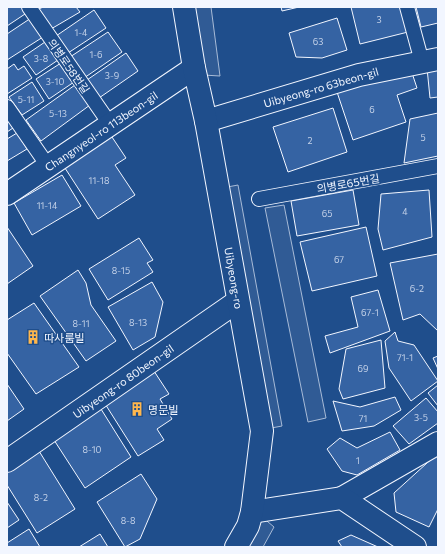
<svg xmlns="http://www.w3.org/2000/svg" width="445" height="554" font-family="Commissioner,'Noto Sans KR',sans-serif">
<style>
.parking{fill:#305b95;stroke:#a8bbd7}
.building{fill:#3563a3;stroke:#f2f6ff}
.lines{fill:none;stroke-linecap:round;stroke-linejoin:round}
.lane-casing{stroke:#f2f6ff;stroke-width:16}
.street-casing{stroke:#f2f6ff;stroke-width:24}
.secondary-casing{stroke:#f2f6ff;stroke-width:24}
.lane{stroke:#1f4e8c;stroke-width:14}
.street{stroke:#1f4e8c;stroke-width:22}
.secondary{stroke:#1f4e8c;stroke-width:22}
.labels{text-anchor:middle;dominant-baseline:central;stroke-width:3;stroke-linejoin:round;paint-order:stroke}
.number-label{font-size:9px;fill:#c3d1e8}
.street-label{font-size:11px;fill:#f2f6ff;stroke:#1f4e8c}
.poi-label{font-size:11px;fill:#f2f6ff;stroke:#1f4e8c;text-anchor:start}
</style>
<rect width="100%" height="100%" fill="#1f4e8c"/>
<g class="parking">
<path d="M 192,7 L 211,7 L 220,76 L 203,75 Z"/>
<path d="M 238,185 L 282,426 L 266,429 L 222,188 Z"/>
<path d="M 284,205 L 326,418 L 308,422 L 265,208 Z"/>
<path d="M 261,516 L 274,527 L 263,547 L 244,547 Z"/>
</g>
<g class="building">
<path d="M 7,7 L 25,7 L 28,12 L 7,26 Z"/>
<path d="M 43,7 L 76,7 L 80,12 L 51,29 L 39,9 Z"/>
<path d="M 281,7 L 299,7 L 282,11 Z"/>
<path d="M 351,7 L 401,7 L 408,32 L 360,44 Z"/>
<path d="M 416,7 L 438,7 L 438,23 L 421,27 Z"/>
<path d="M 94,10 L 106,28 L 68,53 L 56,36 Z"/>
<path d="M 31,18 L 43,37 L 7,60 L 7,34 Z"/>
<path d="M 337,18 L 347,50 L 322,58 L 296,57 L 289,33 Z"/>
<path d="M 108,32 L 122,52 L 84,78 L 70,57 Z"/>
<path d="M 45,42 L 58,60 L 36,75 L 23,57 Z"/>
<path d="M 126,53 L 138,71 L 99,98 L 87,80 Z"/>
<path d="M 61,63 L 74,82 L 49,99 L 36,79 Z"/>
<path d="M 14,64 L 18,70 L 24,66 L 32,78 L 7,94 L 7,69 Z"/>
<path d="M 438,66 L 438,97 L 430,98 L 427,68 Z"/>
<path d="M 410,67 L 417,88 L 397,95 L 406,122 L 353,140 L 337,92 Z"/>
<path d="M 32,82 L 44,101 L 22,115 L 9,97 Z"/>
<path d="M 75,85 L 90,105 L 41,141 L 26,120 Z"/>
<path d="M 333,108 L 347,152 L 288,172 L 273,127 Z"/>
<path d="M 438,113 L 438,156 L 404,163 L 410,119 Z"/>
<path d="M 7,119 L 13,128 L 7,132 Z"/>
<path d="M 17,133 L 27,149 L 7,161 L 7,139 Z"/>
<path d="M 110,134 L 126,158 L 115,165 L 135,195 L 98,219 L 63,165 Z"/>
<path d="M 62,175 L 81,206 L 32,235 L 14,203 Z"/>
<path d="M 353,190 L 359,225 L 297,236 L 291,201 Z"/>
<path d="M 429,190 L 432,237 L 383,250 L 378,229 L 381,194 Z"/>
<path d="M 7,227 L 33,266 L 7,284 Z"/>
<path d="M 366,227 L 377,276 L 312,291 L 300,242 Z"/>
<path d="M 139,238 L 153,260 L 147,263 L 153,272 L 108,300 L 89,269 Z"/>
<path d="M 438,254 L 438,331 L 420,314 L 403,320 L 390,263 Z"/>
<path d="M 78,270 L 86,283 L 91,305 L 116,341 L 86,361 L 40,296 Z"/>
<path d="M 152,282 L 163,302 L 155,337 L 133,350 L 108,307 Z"/>
<path d="M 378,290 L 390,331 L 330,353 L 325,336 L 358,327 L 351,297 Z"/>
<path d="M 34,303 L 79,367 L 36,394 L 7,353 L 7,320 Z"/>
<path d="M 395,332 L 398,341 L 414,345 L 438,381 L 411,401 L 389,368 L 385,341 Z"/>
<path d="M 381,340 L 385,388 L 343,399 L 339,389 L 346,349 Z"/>
<path d="M 438,356 L 438,369 L 433,358 Z"/>
<path d="M 152,368 L 169,394 L 160,399 L 172,419 L 157,429 L 164,440 L 138,456 L 102,399 Z"/>
<path d="M 7,384 L 24,409 L 7,421 Z"/>
<path d="M 438,385 L 438,406 L 428,393 Z"/>
<path d="M 395,397 L 401,410 L 374,426 L 342,431 L 333,401 L 360,407 Z"/>
<path d="M 426,398 L 438,412 L 438,423 L 409,444 L 393,426 Z"/>
<path d="M 101,409 L 131,457 L 85,488 L 54,440 Z"/>
<path d="M 390,432 L 400,450 L 357,475 L 342,471 L 327,449 L 340,438 L 357,448 Z"/>
<path d="M 39,451 L 75,509 L 37,533 L 7,485 L 7,471 Z"/>
<path d="M 438,453 L 438,509 L 429,527 L 396,512 L 394,493 Z"/>
<path d="M 141,474 L 157,499 L 140,539 L 125,547 L 97,502 Z"/>
<path d="M 7,502 L 19,520 L 7,528 Z"/>
<path d="M 29,529 L 40,547 L 7,547 L 7,543 Z"/>
<path d="M 100,534 L 108,547 L 79,547 Z"/>
<path d="M 351,535 L 378,547 L 342,547 L 338,541 Z"/>
</g>
<g class="lines">
<defs>
<g id="lane">
<path d="M 29,7 L 110,124"/>
<path d="M 407,7 L 422,62"/>
<path d="M 7,107 L 48,166"/>
<path d="M 259,199 L 438,166"/>
</g>
<g id="street">
<path d="M 206,121 L 359,75 L 438,59"/>
<path d="M 7,194 L 194,68"/>
<path d="M 7,461 L 238,301"/>
<path d="M 342,498 L 438,443"/>
<path d="M 252,512 L 342,498 L 415,547"/>
</g>
<path id="secondary" d="M 184,7 L 194,68 L 206,121 L 262,431 L 252,512 L 248,526 L 236,547"/>
</defs>
<use href="#lane" class="lane-casing"/>
<use href="#street" class="street-casing"/>
<use href="#secondary" class="secondary-casing"/>
<use href="#lane" class="lane"/>
<use href="#street" class="street"/>
<use href="#secondary" class="secondary"/>
</g>
<defs>
<symbol id="building-bare" viewBox="-9 -9 18 18"><path d="M-4-6H4V6H1V3H-1V6H-4ZM-2.5-4.3h1.7v1.8h-1.7ZM.8-4.3h1.7v1.8H.8ZM-2.5-1h1.7V.8h-1.7ZM.8-1h1.7V.8H.8Z" fill="#ffb74d" stroke="#1f4e8c" stroke-width="2.5" paint-order="stroke"/></symbol>
</defs>
<g fill-rule="evenodd">
<use href="#building-bare" x="23" y="327" width="20" height="20"/>
<use href="#building-bare" x="127" y="399" width="20" height="20"/>
</g>
<g class="labels">
<g class="number-label">
<text x="379" y="19">3</text>
<text x="81" y="32">1-4</text>
<text x="318" y="41">63</text>
<text x="96" y="54">1-6</text>
<text x="41" y="58">3-8</text>
<text x="112" y="75">3-9</text>
<text x="55" y="81">3-10</text>
<text x="26" y="99">5-11</text>
<text x="372" y="109">6</text>
<text x="58" y="113">5-13</text>
<text x="423" y="137">5</text>
<text x="310" y="140">2</text>
<text x="99" y="180">11-18</text>
<text x="47" y="205">11-14</text>
<text x="405" y="211">4</text>
<text x="327" y="213">65</text>
<text x="339" y="259">67</text>
<text x="121" y="270">8-15</text>
<text x="417" y="288">6-2</text>
<text x="370" y="312">67-1</text>
<text x="138" y="322">8-13</text>
<text x="81" y="323">8-11</text>
<text x="405" y="357">71-1</text>
<text x="363" y="368">69</text>
<text x="421" y="417">3-5</text>
<text x="363" y="418">71</text>
<text x="92" y="449">8-10</text>
<text x="358" y="460">1</text>
<text x="41" y="497">8-2</text>
<text x="128" y="520">8-8</text>
</g>
<g class="street-label">
<text transform="translate(69 66) rotate(55)">의병로58번길</text>
<text transform="translate(321 87) rotate(-16)">Uibyeong-ro 63beon-gil</text>
<text transform="translate(101 131) rotate(-34)">Changnyeol-ro 113beon-gil</text>
<text transform="translate(348 183) rotate(-10)">의병로65번길</text>
<text transform="translate(234 278) rotate(80)">Uibyeong-ro</text>
<text transform="translate(123 381) rotate(-35)">Uibyeong-ro 80beon-gil</text>
</g>
<g class="poi-label">
<text x="44" y="337">따사룸빌</text>
<text x="148" y="409">명문빌</text>
</g>
</g>
<rect width="445" height="554" fill="none" stroke="#f2f6ff" stroke-width="16"/>
</svg>
